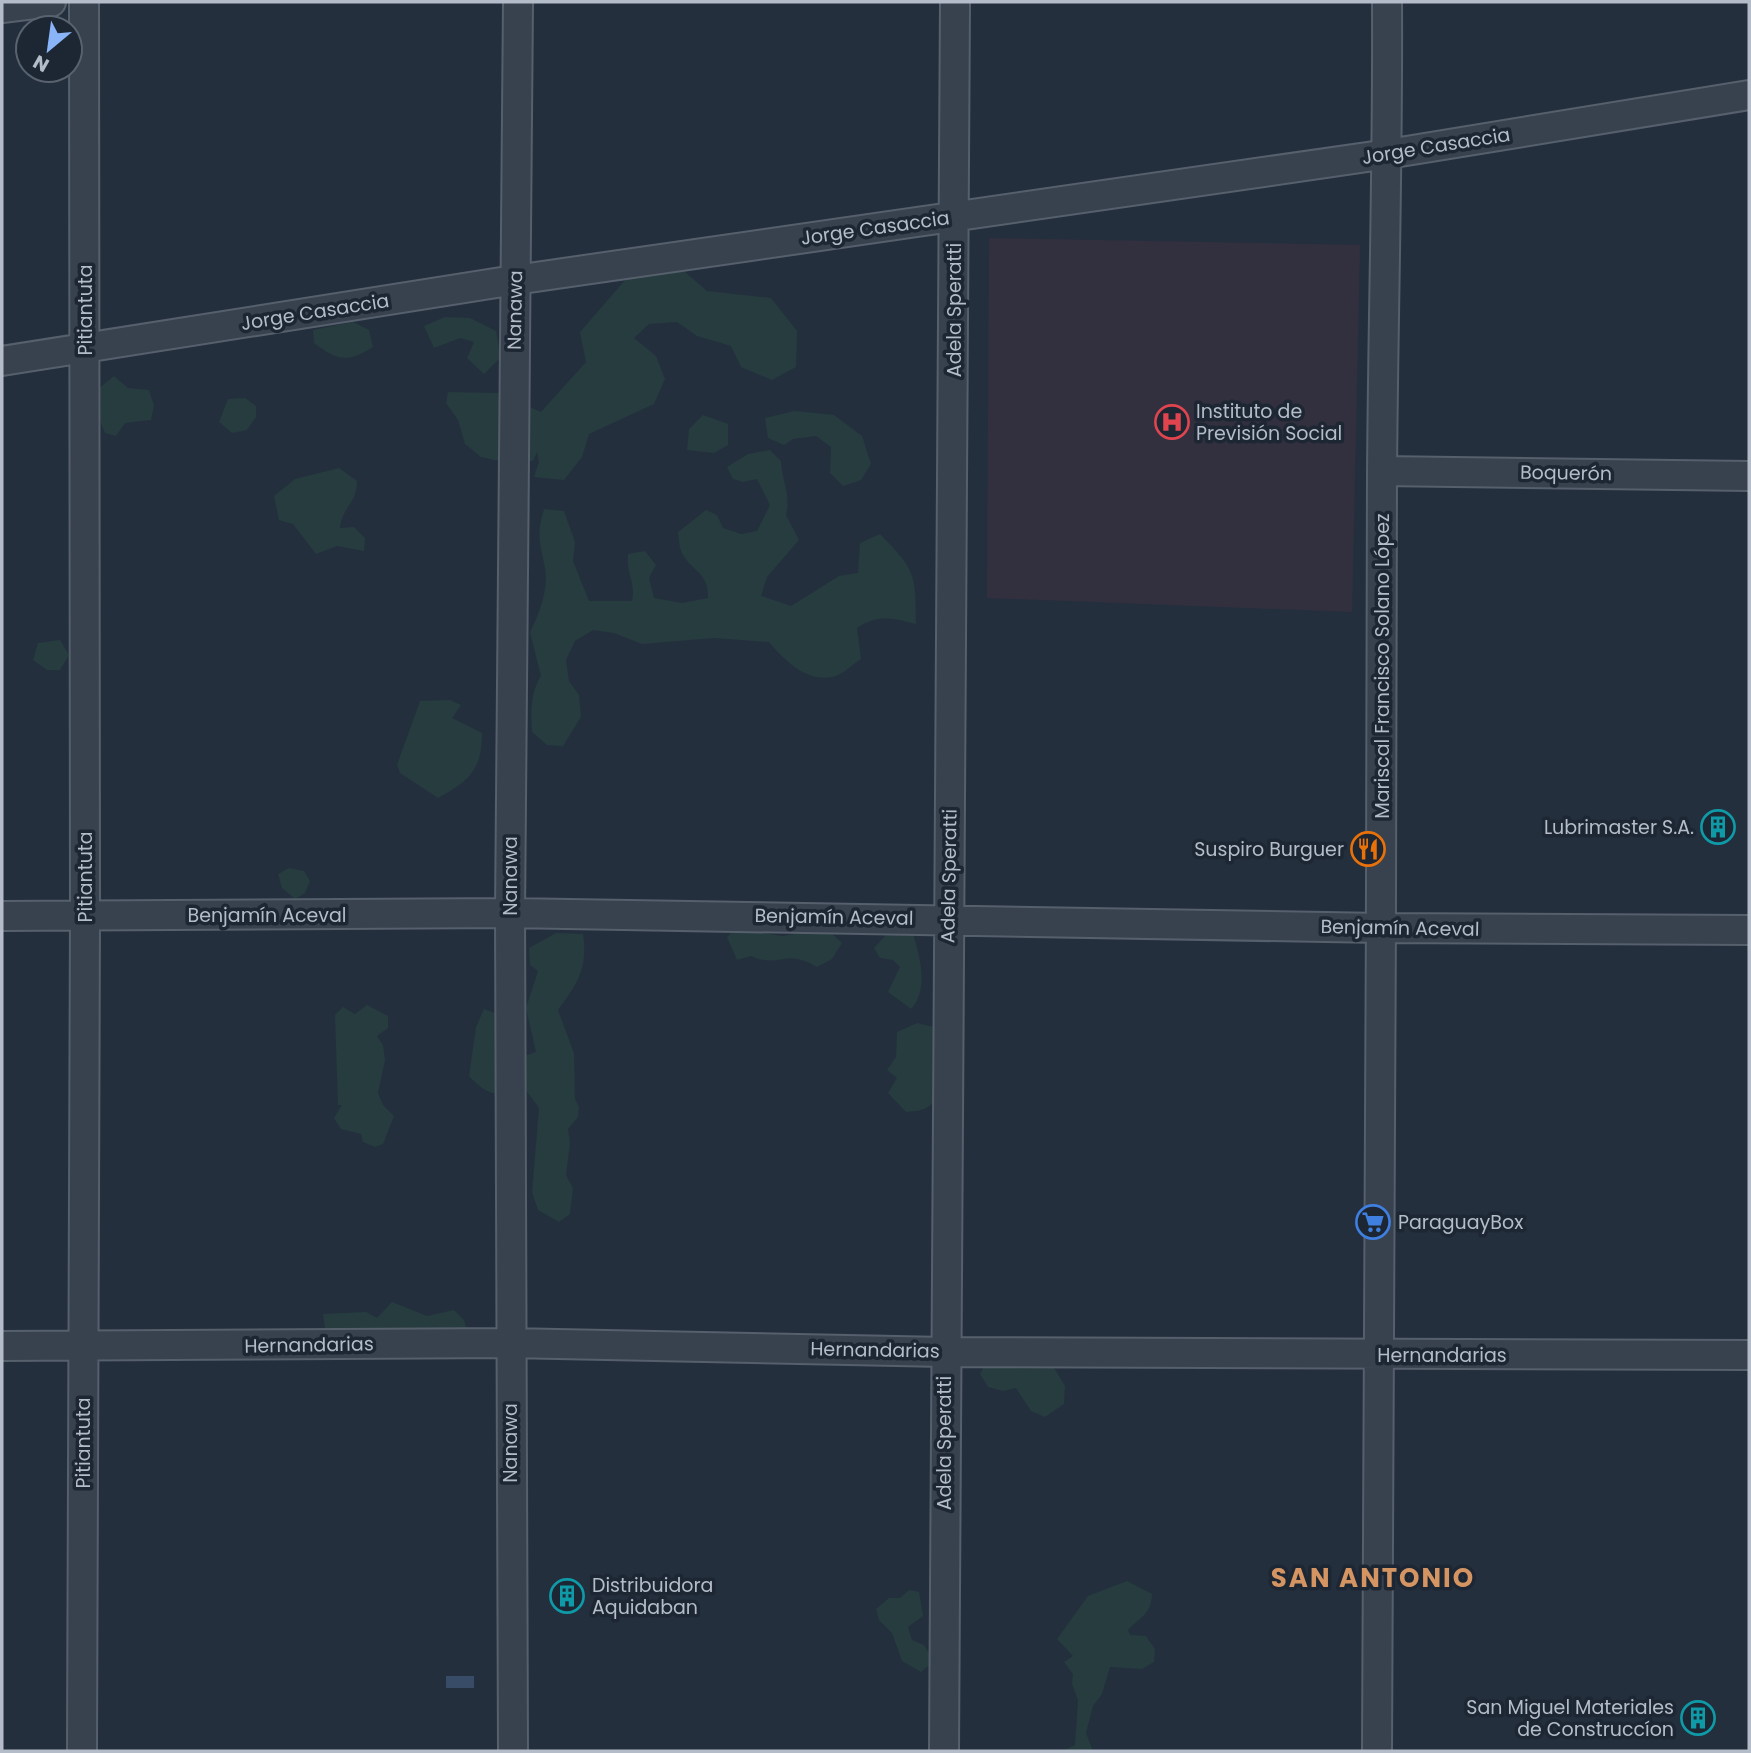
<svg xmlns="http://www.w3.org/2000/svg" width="1751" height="1753" font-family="Poppins,sans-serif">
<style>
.medical{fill:#32303f}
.green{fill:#263c3f}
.water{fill:#394c67}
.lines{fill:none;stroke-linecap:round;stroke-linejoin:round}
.minor-casing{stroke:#565f6c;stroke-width:32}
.minor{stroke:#38414e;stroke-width:28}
.labels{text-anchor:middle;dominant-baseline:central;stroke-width:7;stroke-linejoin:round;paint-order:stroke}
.street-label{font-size:19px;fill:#b4bcc9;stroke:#1d2633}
.poi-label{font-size:19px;fill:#b4bcc9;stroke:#1d2633;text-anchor:start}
.district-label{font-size:26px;font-weight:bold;letter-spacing:2px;fill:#d59563;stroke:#1d2633}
</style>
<rect width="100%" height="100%" fill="#242f3e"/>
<path class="medical" d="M 989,238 L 1360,245 L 1352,612 L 987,598 Z"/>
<path class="green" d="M 643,270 L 685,272 L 707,291 L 771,298 L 797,331 L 796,367 L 772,380 L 741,367 L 731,346 L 697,336 L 677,322 L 649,324 L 634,338 L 656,356 L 665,379 L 654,404 L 589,434 L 582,457 L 564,480 L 534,477 L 539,462 L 537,452 L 533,461 L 504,462 L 481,457 L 465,444 L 458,420 L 446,403 L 448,392 L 498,393 L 541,412 L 586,362 L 580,332 L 626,279 Z
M 445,317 L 470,318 L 496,331 L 501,357 L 484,374 L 467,358 L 474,342 L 460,338 L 434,348 L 424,326 Z
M 353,322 L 369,330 L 373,347 C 347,363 338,361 314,343 L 313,330 Z
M 114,376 L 128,388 L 149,390 L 154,406 L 151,420 L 125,423 L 116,436 L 105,433 L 97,414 L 97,390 Z
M 245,398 L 256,406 L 256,417 L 247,430 L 232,433 L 219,422 L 228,399 Z
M 794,411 L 834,415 L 862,436 L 871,464 L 861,480 L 843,486 L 830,473 L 831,447 L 816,436 L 793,439 L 784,445 L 768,438 L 765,418 Z
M 703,415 L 728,424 L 728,445 L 714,453 L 687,450 L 689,429 Z
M 770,450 L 781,461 C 782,481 791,495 786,515 L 799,540 L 767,577 L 761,596 L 791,606 L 839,576 L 858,573 L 860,543 L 880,534 C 915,570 916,573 916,624 C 894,618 877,614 857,628 L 861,659 C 853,664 842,675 833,677 C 806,682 785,661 769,642 L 714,638 L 642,644 L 614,633 L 593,630 L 575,641 L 566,660 L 569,681 L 579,695 L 581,717 L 563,746 L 547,745 L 532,732 C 531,712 530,693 541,676 L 530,632 C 539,615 549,588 545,568 C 540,542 536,536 544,509 L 564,511 L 575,542 L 573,561 L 589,601 L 632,601 C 636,582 626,575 628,554 L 645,551 L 656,565 L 649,578 L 654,598 L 682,603 L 708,598 C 709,573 693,572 683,555 C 679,549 679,538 678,532 L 706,510 L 717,515 L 723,528 L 741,534 L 757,531 L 770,505 L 757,479 L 743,482 L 733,479 L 727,467 L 748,454 Z
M 339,468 L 357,481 C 357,504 342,507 340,528 L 354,527 L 365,538 L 364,551 L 337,546 L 316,554 L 293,524 L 279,520 L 274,496 L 295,479 Z
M 60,640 L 69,655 L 60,670 L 47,670 L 33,660 L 38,643 Z
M 450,700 L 461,705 L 452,718 L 482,733 C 482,770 469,781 438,798 L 400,773 L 397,765 L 420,701 Z
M 289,868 L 304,871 L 310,881 L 305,893 L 295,899 L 282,888 L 278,874 Z
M 736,928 L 782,936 L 827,929 L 842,943 L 832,959 L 817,967 C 785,948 779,969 751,956 L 737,960 L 727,937 Z
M 912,930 C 919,954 930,988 911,1009 L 888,992 L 900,967 L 893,960 L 880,958 L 874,948 L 887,934 Z
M 556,933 L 583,934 C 588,968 578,983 558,1010 L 574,1053 L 575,1099 L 579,1107 L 578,1117 L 568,1129 L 570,1143 L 566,1175 L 573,1188 L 570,1214 L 559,1222 L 538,1210 L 532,1192 L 539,1108 L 525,1089 C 500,1099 486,1095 469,1076 L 476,1027 L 484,1009 L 506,1017 L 516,1059 L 536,1052 L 526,1008 L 538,971 L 530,965 L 529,948 Z
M 367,1005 L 388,1016 L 388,1028 L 377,1036 L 383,1045 L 385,1060 L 378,1093 L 383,1105 L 394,1116 L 383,1144 L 375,1147 L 363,1142 L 361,1134 L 341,1129 L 334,1118 L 342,1105 L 338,1105 L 335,1015 L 343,1007 L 355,1014 Z
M 917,1023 L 934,1027 C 939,1049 951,1092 928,1107 C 923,1111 913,1111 906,1112 L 888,1093 L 897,1078 L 887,1070 L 896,1057 L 897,1032 Z
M 392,1302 L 427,1316 L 454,1310 L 464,1320 L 467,1331 L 401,1337 L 384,1328 C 368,1339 343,1334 325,1328 L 323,1314 L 366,1312 L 377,1318 Z
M 985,1364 L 1053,1366 L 1065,1386 L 1064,1404 L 1045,1417 L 1031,1411 L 1016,1388 L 1003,1391 L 988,1387 L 980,1374 Z
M 1127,1581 L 1152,1594 C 1151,1615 1141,1616 1128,1630 L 1130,1635 L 1146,1636 L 1155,1649 L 1154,1662 L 1142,1669 L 1110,1667 L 1102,1694 L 1093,1706 L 1086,1733 L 1093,1751 L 1062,1751 L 1075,1745 L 1078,1700 L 1072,1684 L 1073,1674 L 1064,1662 L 1073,1656 L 1057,1639 L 1088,1596 Z
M 909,1590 L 919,1592 L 923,1616 L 908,1627 L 912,1640 L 924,1645 L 934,1661 L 921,1672 L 902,1661 L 892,1633 L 879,1620 L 876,1609 L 889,1598 L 900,1598 Z"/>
<path class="water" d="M 446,1676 L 474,1676 L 474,1688 L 446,1688 Z"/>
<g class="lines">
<g class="minor-casing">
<path id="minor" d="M 2,8 L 51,2
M 2,361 L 515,280 L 1388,154 L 1749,95
M 1382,471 L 1749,476
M 2,916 L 510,913 L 1381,928 L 1749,930
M 2,1346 L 509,1343 L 945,1352 L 1749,1355
M 82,1751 L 85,916 L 84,2
M 513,1751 L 510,913 L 518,2
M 944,1751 L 955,2
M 1377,1751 C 1382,1326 1380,901 1382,476 C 1383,318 1388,160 1387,2"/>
</g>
<use href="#minor" class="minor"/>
</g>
<defs>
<g id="hospital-ring" transform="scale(1.75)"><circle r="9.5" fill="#1d2633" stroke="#e0444e" stroke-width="1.5"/><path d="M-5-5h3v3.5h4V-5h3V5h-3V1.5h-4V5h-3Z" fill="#e0444e"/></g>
<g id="building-ring" transform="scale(1.75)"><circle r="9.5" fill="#1d2633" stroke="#0f9aa8" stroke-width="1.5"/><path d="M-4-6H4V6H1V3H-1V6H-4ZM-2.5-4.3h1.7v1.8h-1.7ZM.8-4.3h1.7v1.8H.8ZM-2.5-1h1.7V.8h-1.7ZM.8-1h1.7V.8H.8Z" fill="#0f9aa8"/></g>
<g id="restaurant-ring" transform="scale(1.75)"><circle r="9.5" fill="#1d2633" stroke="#e8710a" stroke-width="1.5"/><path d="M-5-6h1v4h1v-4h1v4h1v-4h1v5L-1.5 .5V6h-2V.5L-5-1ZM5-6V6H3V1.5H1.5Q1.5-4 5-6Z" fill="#e8710a"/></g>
<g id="supermarket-ring" transform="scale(1.75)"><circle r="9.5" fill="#1d2633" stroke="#3f7fe0" stroke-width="1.5"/><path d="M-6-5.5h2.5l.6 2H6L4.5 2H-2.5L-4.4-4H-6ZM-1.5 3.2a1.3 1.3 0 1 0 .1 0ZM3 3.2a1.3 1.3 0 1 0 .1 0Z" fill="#3f7fe0"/></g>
</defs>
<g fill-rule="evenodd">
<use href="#hospital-ring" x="1172" y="422"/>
<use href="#building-ring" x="1718" y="827"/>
<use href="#restaurant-ring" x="1368" y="849"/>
<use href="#supermarket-ring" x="1373" y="1222"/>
<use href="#building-ring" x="567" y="1596"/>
<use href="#building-ring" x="1698" y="1718"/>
</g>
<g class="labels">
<g class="street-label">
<text transform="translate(1436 146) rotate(-9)">Jorge Casaccia</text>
<text transform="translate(875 228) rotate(-8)">Jorge Casaccia</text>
<text transform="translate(85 310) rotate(-90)">Pitiantuta</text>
<text transform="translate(515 310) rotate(-89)">Nanawa</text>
<text transform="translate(954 310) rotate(-90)">Adela Speratti</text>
<text transform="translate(315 312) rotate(-9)">Jorge Casaccia</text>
<text transform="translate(1566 473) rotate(1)">Boquerón</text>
<text transform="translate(1382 666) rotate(-90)">Mariscal Francisco Solano López</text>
<text transform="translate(510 876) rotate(-90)">Nanawa</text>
<text transform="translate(949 876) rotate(-89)">Adela Speratti</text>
<text transform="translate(85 877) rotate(-90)">Pitiantuta</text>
<text x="267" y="915">Benjamín Aceval</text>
<text transform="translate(834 917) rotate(1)">Benjamín Aceval</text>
<text transform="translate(1400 928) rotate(1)">Benjamín Aceval</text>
<text transform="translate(309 1345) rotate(-1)">Hernandarias</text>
<text transform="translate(875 1350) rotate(1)">Hernandarias</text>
<text x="1442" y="1355">Hernandarias</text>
<text transform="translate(83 1443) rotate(-90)">Pitiantuta</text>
<text transform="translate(510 1443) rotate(-90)">Nanawa</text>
<text transform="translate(944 1443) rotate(-90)">Adela Speratti</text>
</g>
<g class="poi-label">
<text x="1196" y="411">Instituto de<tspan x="1196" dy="22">Previsión Social</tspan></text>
<text x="1694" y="827" text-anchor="end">Lubrimaster S.A.</text>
<text x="1344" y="849" text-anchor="end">Suspiro Burguer</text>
<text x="1398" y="1222">ParaguayBox</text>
<text x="592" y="1585">Distribuidora<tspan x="592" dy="22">Aquidaban</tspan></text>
<text x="1674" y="1707" text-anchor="end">San Miguel Materiales<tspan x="1674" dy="22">de Construccíon</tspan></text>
</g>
<g class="district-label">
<text x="1373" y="1578">SAN ANTONIO</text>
</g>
</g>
<rect width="1751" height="1753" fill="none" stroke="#b4bcc9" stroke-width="7"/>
<g transform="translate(49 49) rotate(209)"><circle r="33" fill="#1d2633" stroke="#59626f" stroke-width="2"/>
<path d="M0-5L12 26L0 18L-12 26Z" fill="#8ab4f8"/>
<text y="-10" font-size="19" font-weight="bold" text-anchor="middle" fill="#b4bcc9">N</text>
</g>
</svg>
